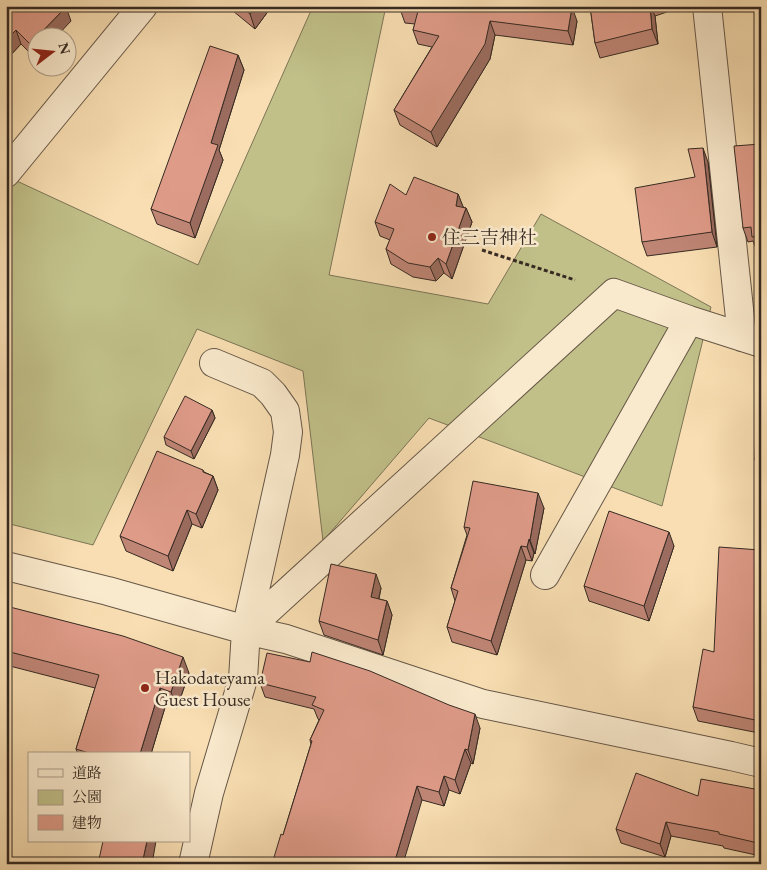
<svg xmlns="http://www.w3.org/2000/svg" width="767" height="870" font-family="'EB Garamond','Noto Serif JP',serif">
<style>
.green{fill:#c1c089;stroke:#7c7556}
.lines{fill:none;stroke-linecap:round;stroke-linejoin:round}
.minor-casing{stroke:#665747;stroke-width:30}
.path{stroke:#362a23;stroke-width:3;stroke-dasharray:4 2.5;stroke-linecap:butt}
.minor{stroke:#faeacd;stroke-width:28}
.wall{fill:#bf8575;stroke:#362a23}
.shaded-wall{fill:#9b6c5f;stroke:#362a23}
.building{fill:#de9b88;stroke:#362a23}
.poi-dot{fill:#8f2418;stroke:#faeacd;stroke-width:2}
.labels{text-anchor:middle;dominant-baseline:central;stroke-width:5;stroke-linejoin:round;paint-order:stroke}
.poi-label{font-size:19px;fill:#362a23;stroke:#faeacd;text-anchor:start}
</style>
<rect width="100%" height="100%" fill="#f8deb2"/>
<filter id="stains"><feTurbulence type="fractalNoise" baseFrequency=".004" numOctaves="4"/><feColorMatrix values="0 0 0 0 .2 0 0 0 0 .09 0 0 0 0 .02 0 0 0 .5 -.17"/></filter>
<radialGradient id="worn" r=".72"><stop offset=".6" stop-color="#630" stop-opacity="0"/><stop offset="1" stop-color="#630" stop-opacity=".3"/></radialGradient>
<path class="green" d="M 313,6 L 386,6 L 329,275 L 488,304 L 541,214 L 711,307 L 662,506 L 429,418 L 323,541 L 303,371 L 197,329 L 93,545 L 6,523 L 6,176 L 198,265 Z"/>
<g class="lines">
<g class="minor-casing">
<path id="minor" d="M 707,6 L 742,337
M 6,173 L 143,6
M 6,566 L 108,591 L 246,630 L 286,639 L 483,704 L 731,756 L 761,763
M 545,575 L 689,320
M 246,630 L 614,293 L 689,320 L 761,343
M 193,864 L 209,793 L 243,679 L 246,630 L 285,455 L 288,432 L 285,411 L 273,394 L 262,383 L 214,363"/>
</g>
<path class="path" d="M 482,250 L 575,280"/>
<use href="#minor" class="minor"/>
</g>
<path class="wall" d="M 6,6 L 71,21 L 38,38 L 38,56 L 35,58 L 21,44 L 6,60 Z
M 231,6 L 272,6 L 255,29 L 233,11 Z
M 590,6 L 666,6 L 667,12 L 655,16 L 658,44 L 600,58 L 595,43 Z
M 400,9 L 577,21 L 573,45 L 495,35 L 490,59 L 437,147 L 400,125 L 394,110 L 432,47 L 418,44 L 413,30 L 415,24 L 405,23 Z
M 238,55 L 244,70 L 219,150 L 223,160 L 195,238 L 157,224 L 151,209 Z
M 761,144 L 761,251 L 757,251 L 753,241 L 748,242 L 743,228 Z
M 708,162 L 717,247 L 647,256 L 642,242 L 695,177 Z
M 458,194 L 463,207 L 466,208 L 472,222 L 452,279 L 444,273 L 436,281 L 413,277 L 391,264 L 386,249 L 390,240 L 380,236 L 375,222 L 406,195 Z
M 212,410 L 215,418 L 194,459 L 166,445 L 164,437 Z
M 761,425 L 761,474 L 755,460 Z
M 203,470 L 204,472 L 213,476 L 218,490 L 202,528 L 192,524 L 173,571 L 126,551 L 120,536 Z
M 544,508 L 535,554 L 534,553 L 532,561 L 526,560 L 497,655 L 452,642 L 447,627 L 455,601 L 451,588 L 467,535 L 464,527 Z
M 674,546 L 649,621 L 589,601 L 584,586 Z
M 761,547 L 761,738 L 759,733 L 698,721 L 693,707 L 714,652 L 760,550 Z
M 381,588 L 379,599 L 387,601 L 392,615 L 383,655 L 324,635 L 319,621 Z
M 6,606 L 189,673 L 177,708 L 166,704 L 151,754 L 78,754 L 76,749 L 95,688 L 6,665 Z
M 260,683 L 480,728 L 473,764 L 471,763 L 460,794 L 449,790 L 444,806 L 422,800 L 283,835 L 311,744 L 310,740 L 319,720 L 318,719 L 314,709 L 265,697 Z
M 760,790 L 761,793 L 761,864 L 756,855 L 724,848 L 723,846 L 671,836 L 665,857 L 621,843 L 616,829 L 698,796 Z"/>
<path class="shaded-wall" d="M 256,6 L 272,6 L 255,29 L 250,14 Z
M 650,6 L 651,6 L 655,16 L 658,44 L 652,29 Z
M 66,7 L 71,21 L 55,38 L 38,38 L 38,56 L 35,58 L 30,44 Z
M 572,7 L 577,21 L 573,45 L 568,31 Z
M 490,21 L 495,35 L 490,59 L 437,147 L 431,132 Z
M 16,30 L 21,44 L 6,60 L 6,40 Z
M 238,55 L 244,70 L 219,150 L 223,160 L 195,238 L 190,223 L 211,143 Z
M 703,148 L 708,162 L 717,247 L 712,232 Z
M 458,194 L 464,209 L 456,206 Z
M 466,208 L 472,222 L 452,279 L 446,264 Z
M 438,258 L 444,273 L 436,281 L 430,267 Z
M 212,410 L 215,418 L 194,459 L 191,451 Z
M 213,476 L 218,490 L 202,528 L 196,514 Z
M 538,493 L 544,508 L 535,554 L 530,540 Z
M 187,510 L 192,524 L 173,571 L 168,556 Z
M 669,532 L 674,546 L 649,621 L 644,606 Z
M 529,539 L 534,553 L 532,561 L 527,547 Z
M 521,546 L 526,560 L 497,655 L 491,641 Z
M 376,574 L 381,588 L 376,611 L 371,597 Z
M 387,601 L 392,615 L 383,655 L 378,640 Z
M 183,657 L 189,673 L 177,708 L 171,692 Z
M 160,688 L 166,704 L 151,754 L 140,754 Z
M 475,714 L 480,728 L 473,764 L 468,750 Z
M 465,749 L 471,763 L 460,794 L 455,780 Z
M 444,776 L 449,790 L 444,806 L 439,792 Z
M 417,786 L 422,800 L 403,864 L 394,864 Z
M 666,822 L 671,836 L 665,857 L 660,844 Z
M 147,841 L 156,841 L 152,864 L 142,864 Z"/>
<path class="building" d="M 6,6 L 66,6 L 66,7 L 30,44 L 16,30 L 6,40 Z
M 240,6 L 256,6 L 250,14 Z
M 400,6 L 570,6 L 572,7 L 568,31 L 490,21 L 485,44 L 431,132 L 394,110 L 439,36 L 413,30 L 418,11 L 400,9 Z
M 590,6 L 650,6 L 652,29 L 595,43 Z
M 210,46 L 238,55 L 211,143 L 218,145 L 190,223 L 151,209 Z
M 761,144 L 761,236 L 752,237 L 751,227 L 743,228 L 734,146 Z
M 703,148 L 712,232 L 642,242 L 635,188 L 695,177 L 688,149 Z
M 414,177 L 458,194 L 456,206 L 466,208 L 446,264 L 438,258 L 430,267 L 408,263 L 386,249 L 394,229 L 375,222 L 390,184 L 406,195 Z
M 185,396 L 212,410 L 191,451 L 164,437 Z
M 756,425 L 761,425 L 761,460 L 755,460 Z
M 157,451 L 203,470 L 203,472 L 213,476 L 196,514 L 187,510 L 168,556 L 120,536 Z
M 473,481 L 538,493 L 530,540 L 529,539 L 527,547 L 521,546 L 491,641 L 447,627 L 458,591 L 451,588 L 470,528 L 464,527 Z
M 609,511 L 669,532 L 644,606 L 584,586 Z
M 719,547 L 760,550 L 761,547 L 761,732 L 758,731 L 760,721 L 693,707 L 703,649 L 714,652 Z
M 331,564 L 376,574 L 371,597 L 387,601 L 378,640 L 319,621 Z
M 6,606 L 123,636 L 183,657 L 171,692 L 160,688 L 140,754 L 92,754 L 76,749 L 99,675 L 6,651 Z
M 312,652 L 370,671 L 449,705 L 475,714 L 468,750 L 465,749 L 455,780 L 444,776 L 439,792 L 417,786 L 394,864 L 272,864 L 281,834 L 283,835 L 312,741 L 310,740 L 324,710 L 312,705 L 316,697 L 260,683 L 267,653 L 310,662 Z
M 636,773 L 698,796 L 701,779 L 760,790 L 759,794 L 761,794 L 761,864 L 754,864 L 758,843 L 719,834 L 719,832 L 666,822 L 660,844 L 616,829 Z
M 103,841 L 147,841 L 142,864 L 98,864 Z"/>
<g class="poi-dot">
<circle cx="432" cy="237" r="5"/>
<circle cx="145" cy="688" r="5"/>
</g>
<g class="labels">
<g class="poi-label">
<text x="442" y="237">住三吉神社</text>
<text x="155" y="677">Hakodateyama<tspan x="155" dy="22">Guest House</tspan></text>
</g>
</g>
<rect width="767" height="870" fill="none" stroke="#f8deb2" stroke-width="25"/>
<rect x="8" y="8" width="752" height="855" fill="none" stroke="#362a23" stroke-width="2.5"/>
<rect x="12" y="12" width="742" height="845" fill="none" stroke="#362a23"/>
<rect x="28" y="752" width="162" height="90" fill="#faeacd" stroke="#ac9d89"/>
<rect x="38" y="769" width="25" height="8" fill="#faeacd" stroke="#ac9d89"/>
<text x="72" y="778" font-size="15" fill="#362a23">道路</text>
<rect x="38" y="790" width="25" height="15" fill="#c1c089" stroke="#ac9d89"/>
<text x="72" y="802" font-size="15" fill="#362a23">公園</text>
<rect x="38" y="815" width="25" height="15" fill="#de9b88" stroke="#ac9d89"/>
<text x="72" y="828" font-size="15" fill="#362a23">建物</text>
<g transform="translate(52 52) rotate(74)"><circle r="24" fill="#faeacd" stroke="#ac9d89"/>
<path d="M0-4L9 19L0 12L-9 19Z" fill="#8f2418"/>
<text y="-8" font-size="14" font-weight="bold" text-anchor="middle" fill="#362a23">N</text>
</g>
<rect width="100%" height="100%" filter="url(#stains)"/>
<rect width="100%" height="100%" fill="url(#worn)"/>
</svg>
